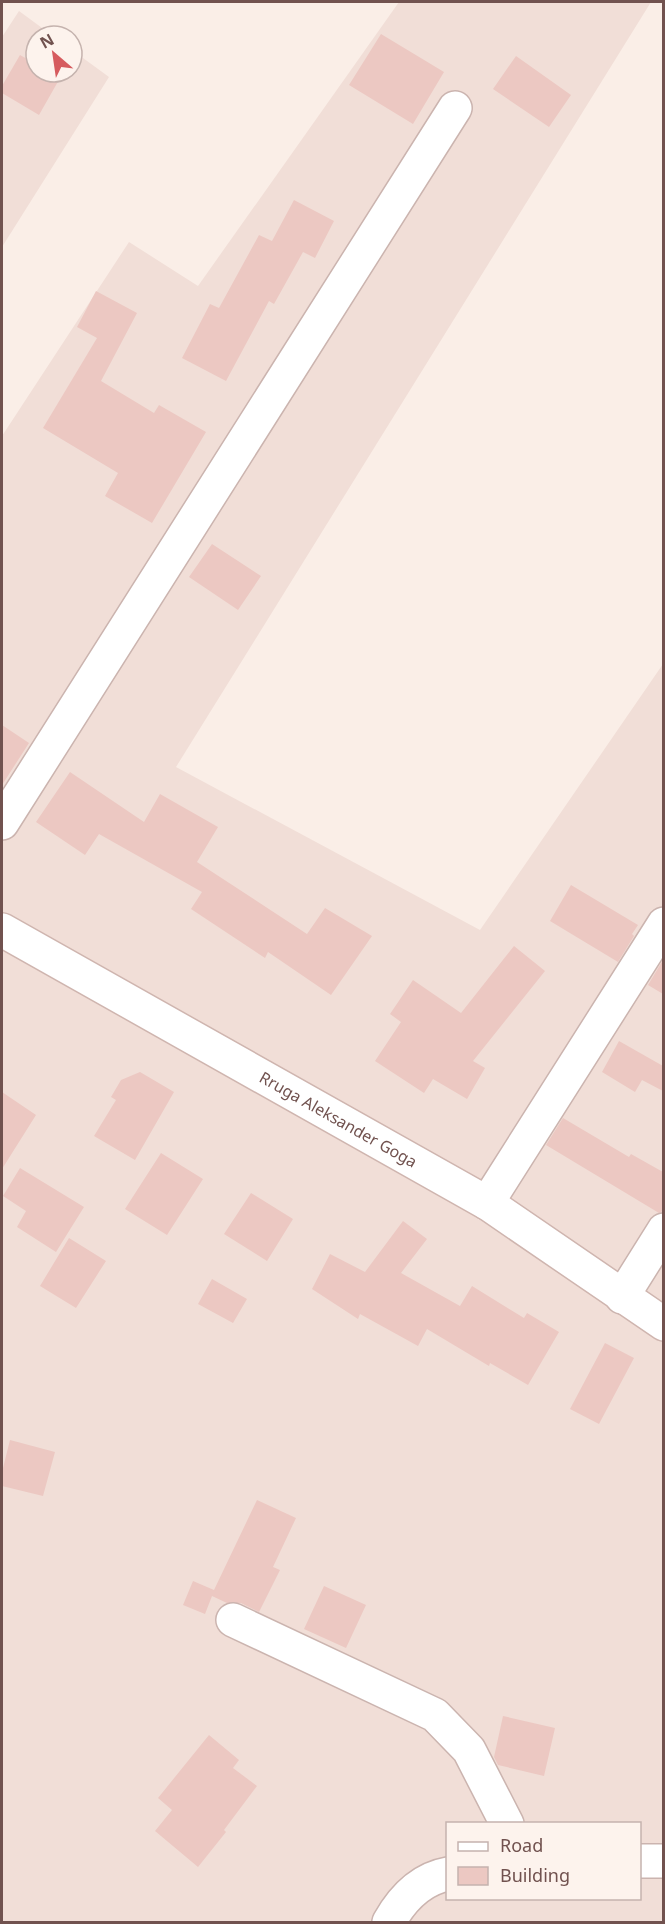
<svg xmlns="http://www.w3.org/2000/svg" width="665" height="1924" font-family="'Noto Sans',sans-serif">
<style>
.residential{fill:#f1ded7;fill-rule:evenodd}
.building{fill:#ecc8c2}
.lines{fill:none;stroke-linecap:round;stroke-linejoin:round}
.street-casing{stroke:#cbb4af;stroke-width:36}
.secondary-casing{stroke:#cfb5af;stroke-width:36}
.street{stroke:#fff;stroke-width:33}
.secondary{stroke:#fff;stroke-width:33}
.labels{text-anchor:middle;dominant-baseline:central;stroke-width:4.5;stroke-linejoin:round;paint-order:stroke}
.street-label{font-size:16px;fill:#71524f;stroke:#fdf3ed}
</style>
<rect width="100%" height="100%" fill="#faeee7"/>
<path class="residential" d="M 399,2 L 651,2 L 176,767 L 480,930 L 663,664 L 663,1922 L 2,1922 L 2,436 L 129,242 L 198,286 ZM 448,1824 L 640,1824 L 640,1898 L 448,1898 Z
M 19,11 L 53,36 L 36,36 L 36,72 L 72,72 L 72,50 L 109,77 L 2,247 L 2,37 Z"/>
<path class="building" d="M 381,34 L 444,72 L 413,124 L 349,85 Z
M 20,55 L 36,64 L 36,72 L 50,72 L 60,78 L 39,115 L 2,93 L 2,86 Z
M 516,56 L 571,95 L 549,127 L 493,89 Z
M 294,200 L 334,221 L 315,258 L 303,252 L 274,304 L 269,301 L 226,381 L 182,358 L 210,304 L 219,308 L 259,235 L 272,241 Z
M 96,291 L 137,313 L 101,381 L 154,413 L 159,405 L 206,432 L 152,523 L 105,496 L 118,473 L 43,428 L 97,338 L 77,327 Z
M 212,544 L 261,576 L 238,610 L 189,577 Z
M 2,725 L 29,743 L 2,785 Z
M 70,772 L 144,822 L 160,794 L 218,827 L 197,862 L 307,934 L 325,908 L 372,936 L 331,995 L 268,952 L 265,958 L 191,909 L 202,892 L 99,834 L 85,855 L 36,822 Z
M 571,885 L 638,925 L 632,934 L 634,936 L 618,962 L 550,921 Z
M 514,946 L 545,971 L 473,1061 L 485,1068 L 467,1099 L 433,1079 L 424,1093 L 375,1061 L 401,1022 L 390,1014 L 413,980 L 461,1013 Z
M 663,960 L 663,994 L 648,985 Z
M 619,1041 L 663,1066 L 663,1091 L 642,1080 L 635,1092 L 602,1072 Z
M 140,1072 L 174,1092 L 135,1160 L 94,1136 L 116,1100 L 111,1097 L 121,1080 Z
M 2,1092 L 36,1115 L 2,1169 Z
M 563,1118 L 629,1157 L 631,1154 L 663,1172 L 663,1211 L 659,1213 L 546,1145 Z
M 161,1153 L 203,1179 L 167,1235 L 125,1209 Z
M 20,1168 L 84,1207 L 56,1252 L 17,1227 L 26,1211 L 3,1196 Z
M 251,1193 L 293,1219 L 267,1261 L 224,1234 Z
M 403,1221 L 427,1239 L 401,1273 L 460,1306 L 472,1286 L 524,1318 L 527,1313 L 559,1332 L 528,1385 L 490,1363 L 489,1366 L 427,1329 L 418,1346 L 360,1314 L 358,1319 L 312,1289 L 330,1254 L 365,1272 Z
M 69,1238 L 106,1261 L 76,1308 L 40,1286 Z
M 212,1279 L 247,1299 L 233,1323 L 198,1304 Z
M 605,1343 L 634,1358 L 599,1424 L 570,1409 Z
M 10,1440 L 55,1452 L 43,1496 L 2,1486 L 2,1472 Z
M 257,1500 L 296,1518 L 273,1567 L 280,1570 L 259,1612 L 241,1603 L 227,1603 L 212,1596 L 205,1614 L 183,1605 L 193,1581 L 214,1590 Z
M 324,1586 L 366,1605 L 346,1648 L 304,1629 Z
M 503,1716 L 555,1728 L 544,1776 L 498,1765 L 494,1757 Z
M 209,1735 L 239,1760 L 233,1768 L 257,1786 L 224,1830 L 226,1832 L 198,1867 L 155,1831 L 172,1810 L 158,1798 Z"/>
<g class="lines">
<g class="street-casing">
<path id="street" d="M 2,823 L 455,108
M 487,1203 L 664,924
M 622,1297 L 664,1230
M 233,1620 L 435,1715 L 469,1750 L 507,1824
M 640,1861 L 664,1861
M 389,1922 C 402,1899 420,1879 448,1874"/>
</g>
<g class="secondary-casing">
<g id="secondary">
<path id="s1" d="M 2,930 L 487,1203 L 664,1324"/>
</g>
</g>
<use href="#street" class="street"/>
<use href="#secondary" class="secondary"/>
</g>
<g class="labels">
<g class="street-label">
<text stroke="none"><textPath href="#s1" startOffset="386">Rruga Aleksander Goga</textPath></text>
</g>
</g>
<rect width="665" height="1924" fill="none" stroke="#71524f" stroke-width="6"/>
<rect x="446" y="1822" width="195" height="78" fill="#fdf3ed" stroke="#c5b3ae" stroke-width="1.5"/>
<rect x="458" y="1842" width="30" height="9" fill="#ffffff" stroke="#c5b3ae" stroke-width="1.5"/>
<text x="500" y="1852" font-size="18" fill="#71524f">Road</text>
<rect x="458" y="1867" width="30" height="18" fill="#ecc8c2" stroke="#c5b3ae" stroke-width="1.5"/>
<text x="500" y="1882" font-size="18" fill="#71524f">Building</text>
<g transform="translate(54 54) rotate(331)"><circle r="28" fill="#fdf3ed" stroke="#c5b3ae" stroke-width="1.5"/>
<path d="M0-4.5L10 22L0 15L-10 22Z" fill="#d65b5e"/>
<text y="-9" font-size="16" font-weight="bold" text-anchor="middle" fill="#71524f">N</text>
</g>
</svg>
